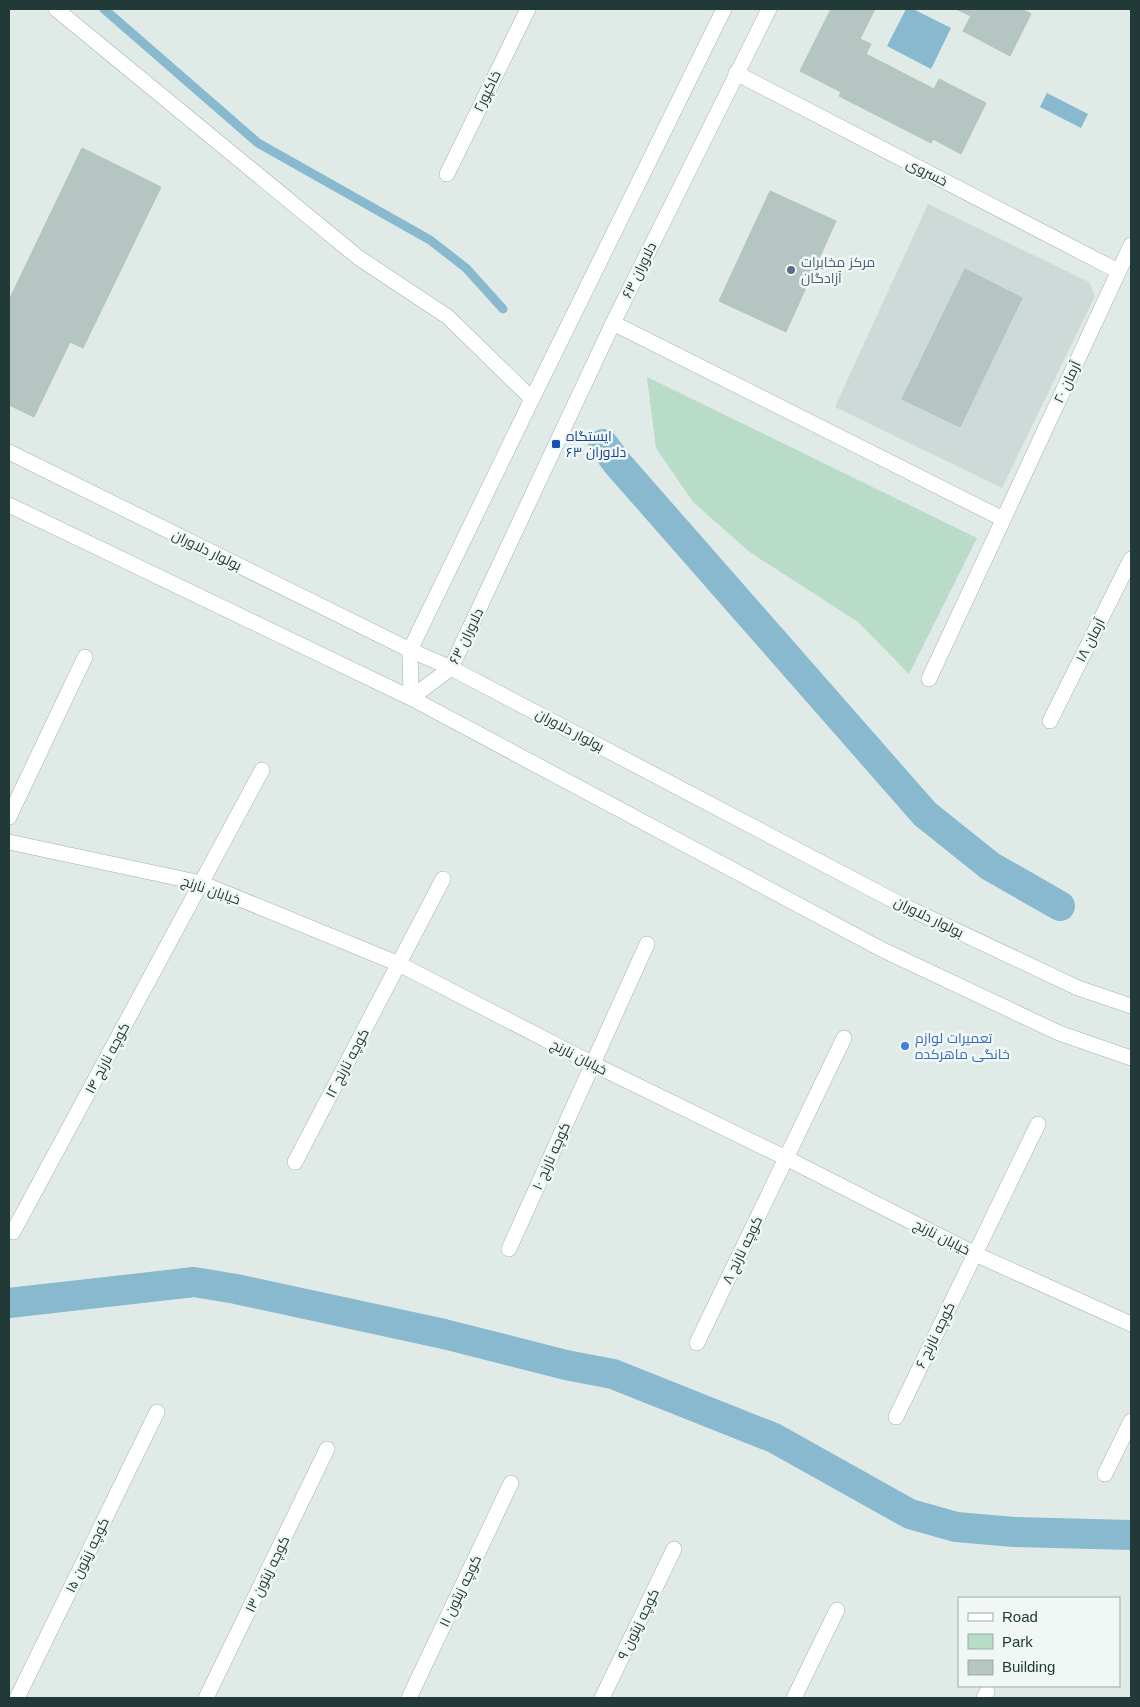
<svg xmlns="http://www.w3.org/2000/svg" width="1140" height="1707" font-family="Helvetica,Cairo,sans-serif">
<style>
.built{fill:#cedad7}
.green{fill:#b9dcc8}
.water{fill:#88b9cf}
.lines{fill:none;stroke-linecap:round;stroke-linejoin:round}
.stream{stroke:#88b9cf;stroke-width:9}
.canal{stroke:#88b9cf;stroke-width:30}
.building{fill:#b5c5c1;stroke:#b2c4bf}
.street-casing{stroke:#a3b2af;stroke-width:16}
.secondary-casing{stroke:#9fb6b1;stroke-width:16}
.street{stroke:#fff;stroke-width:15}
.secondary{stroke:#fff;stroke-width:15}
.service-dot{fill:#5c6f8a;stroke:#f0f7f5;stroke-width:2}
.transit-dot{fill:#1a4fb4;stroke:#f0f7f5;stroke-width:2}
.shop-dot{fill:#3f7fe0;stroke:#f0f7f5;stroke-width:2}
.labels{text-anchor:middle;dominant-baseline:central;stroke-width:5;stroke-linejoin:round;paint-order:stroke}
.street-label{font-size:14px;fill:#213a38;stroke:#f0f7f5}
.service-label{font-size:14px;fill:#4e5e75;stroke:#f0f7f5;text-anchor:start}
.transit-label{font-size:14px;fill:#164399;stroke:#f0f7f5;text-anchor:start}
.shop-label{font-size:14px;fill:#366cbe;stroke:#f0f7f5;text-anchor:start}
</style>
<rect width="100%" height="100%" fill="#e0ebe7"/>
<path class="built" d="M 928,204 L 1089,282 L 1095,296 L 1002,488 L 835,407 Z"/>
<path class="green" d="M 647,377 L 977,538 L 909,674 L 858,622 L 751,553 L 693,502 L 656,448 Z"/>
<path class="water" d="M 906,9 L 913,9 L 951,28 L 931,69 L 887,46 Z
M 1047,93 L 1088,114 L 1081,128 L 1040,107 Z"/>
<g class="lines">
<path class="stream" d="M 104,9 L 258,143 L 430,240 L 466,268 L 503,309"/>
<path class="canal" d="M 603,444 L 617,463 L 925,814 L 990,866 L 1060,906
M 9,1303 L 194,1282 L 236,1289 L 444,1334 L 566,1365 L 613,1374 L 774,1438 L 910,1514 L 956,1527 L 1014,1532 L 1131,1535"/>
</g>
<path class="building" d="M 831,9 L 875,9 L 860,39 L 871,44 L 866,54 L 934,89 L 939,79 L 986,103 L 961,154 L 933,139 L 931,143 L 839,96 L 841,92 L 800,71 Z
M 956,9 L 1022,9 L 1031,14 L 1010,56 L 963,31 L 971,16 Z
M 82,148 L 161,187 L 83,348 L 70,342 L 34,417 L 9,405 L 9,300 Z
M 770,191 L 836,221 L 786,332 L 719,301 Z
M 965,269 L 1022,298 L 960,427 L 902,399 Z"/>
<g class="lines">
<g class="street-casing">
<path id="street" d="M 56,9 L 359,258 L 448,317 L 532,399
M 736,73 L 1118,271
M 447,174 L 528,9
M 613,323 L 1003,519
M 929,679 L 1131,245
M 1050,721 L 1131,559
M 9,817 L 85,657
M 9,842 L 201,883 L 399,964 L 593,1064 L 786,1158 L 975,1254 L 1131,1324
M 295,1162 L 443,879
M 13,1232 L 262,770
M 509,1249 L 647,944
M 697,1343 L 844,1038
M 896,1417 L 1038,1124
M 1105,1474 L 1131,1421
M 17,1698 L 157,1412
M 206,1698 L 327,1449
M 409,1698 L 511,1483
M 602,1698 L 674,1549
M 794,1698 L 837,1610
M 984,1698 L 987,1692"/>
</g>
<g class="secondary-casing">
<path id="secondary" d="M 9,452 L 410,650 L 451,668 L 902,905 L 1078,988 L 1131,1006
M 9,505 L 411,698 L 881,949 L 1059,1033 L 1131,1058
M 411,698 L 451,668 L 613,323 L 769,9
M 411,698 L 410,650 L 532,399 L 724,9"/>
</g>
<use href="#street" class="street"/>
<use href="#secondary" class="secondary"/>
</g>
<circle class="service-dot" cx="791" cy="270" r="5"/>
<rect class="transit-dot" x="551" y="439" width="10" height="10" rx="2.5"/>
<circle class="shop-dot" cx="905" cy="1046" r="5"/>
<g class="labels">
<g class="street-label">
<text transform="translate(487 91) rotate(-64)">خاکپور۲</text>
<text transform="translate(927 172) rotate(27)">خسروی</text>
<text transform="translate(639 270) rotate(-64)">دلاوران ۶۳</text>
<text transform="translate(1067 382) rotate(-65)">آرمان ۲۰</text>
<text transform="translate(207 550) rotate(26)">بولوار دلاوران</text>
<text transform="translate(466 636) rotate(-64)">دلاوران ۶۳</text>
<text transform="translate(1090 640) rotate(-63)">آرمان ۱۸</text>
<text transform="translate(570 730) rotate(28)">بولوار دلاوران</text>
<text transform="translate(211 890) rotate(19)">خیابان نارنج</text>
<text transform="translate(929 917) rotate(26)">بولوار دلاوران</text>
<text transform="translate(579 1057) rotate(27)">خیابان نارنج</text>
<text transform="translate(107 1058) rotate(-62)">کوچه نارنج ۱۴</text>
<text transform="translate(347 1063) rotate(-62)">کوچه نارنج ۱۲</text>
<text transform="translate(551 1156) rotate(-66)">کوچه نارنج ۱۰</text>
<text transform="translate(942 1237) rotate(27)">خیابان نارنج</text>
<text transform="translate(742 1250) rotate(-64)">کوچه نارنج ۸</text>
<text transform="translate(935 1335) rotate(-64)">کوچه نارنج ۶</text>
<text transform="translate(87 1555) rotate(-64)">کوچه زیتون ۱۵</text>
<text transform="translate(267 1574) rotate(-64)">کوچه زیتون ۱۳</text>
<text transform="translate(460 1591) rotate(-64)">کوچه زیتون ۱۱</text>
<text transform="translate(638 1624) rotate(-64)">کوچه زیتون ۹</text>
</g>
<g class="service-label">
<text x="801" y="262">مرکز مخابرات<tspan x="801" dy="16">آزادگان</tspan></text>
</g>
<g class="transit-label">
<text x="566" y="436">ایستگاه<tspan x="566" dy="16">دلاوران ۶۳</tspan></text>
</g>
<g class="shop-label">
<text x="915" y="1038">تعمیرات لوازم<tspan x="915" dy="16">خانگی ماهرکده</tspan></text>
</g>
</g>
<rect width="1140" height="1707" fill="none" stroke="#213a38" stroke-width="20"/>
<rect x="958" y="1597" width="162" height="90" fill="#f0f7f5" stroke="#9daba9"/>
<rect x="968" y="1613" width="25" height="8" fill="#ffffff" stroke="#9daba9"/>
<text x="1002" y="1622" font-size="15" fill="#213a38">Road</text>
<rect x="968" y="1634" width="25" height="15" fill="#b9dcc8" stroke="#9daba9"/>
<text x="1002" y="1647" font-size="15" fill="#213a38">Park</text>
<rect x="968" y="1660" width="25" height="15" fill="#b5c5c1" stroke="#9daba9"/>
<text x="1002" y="1672" font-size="15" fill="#213a38">Building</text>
</svg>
